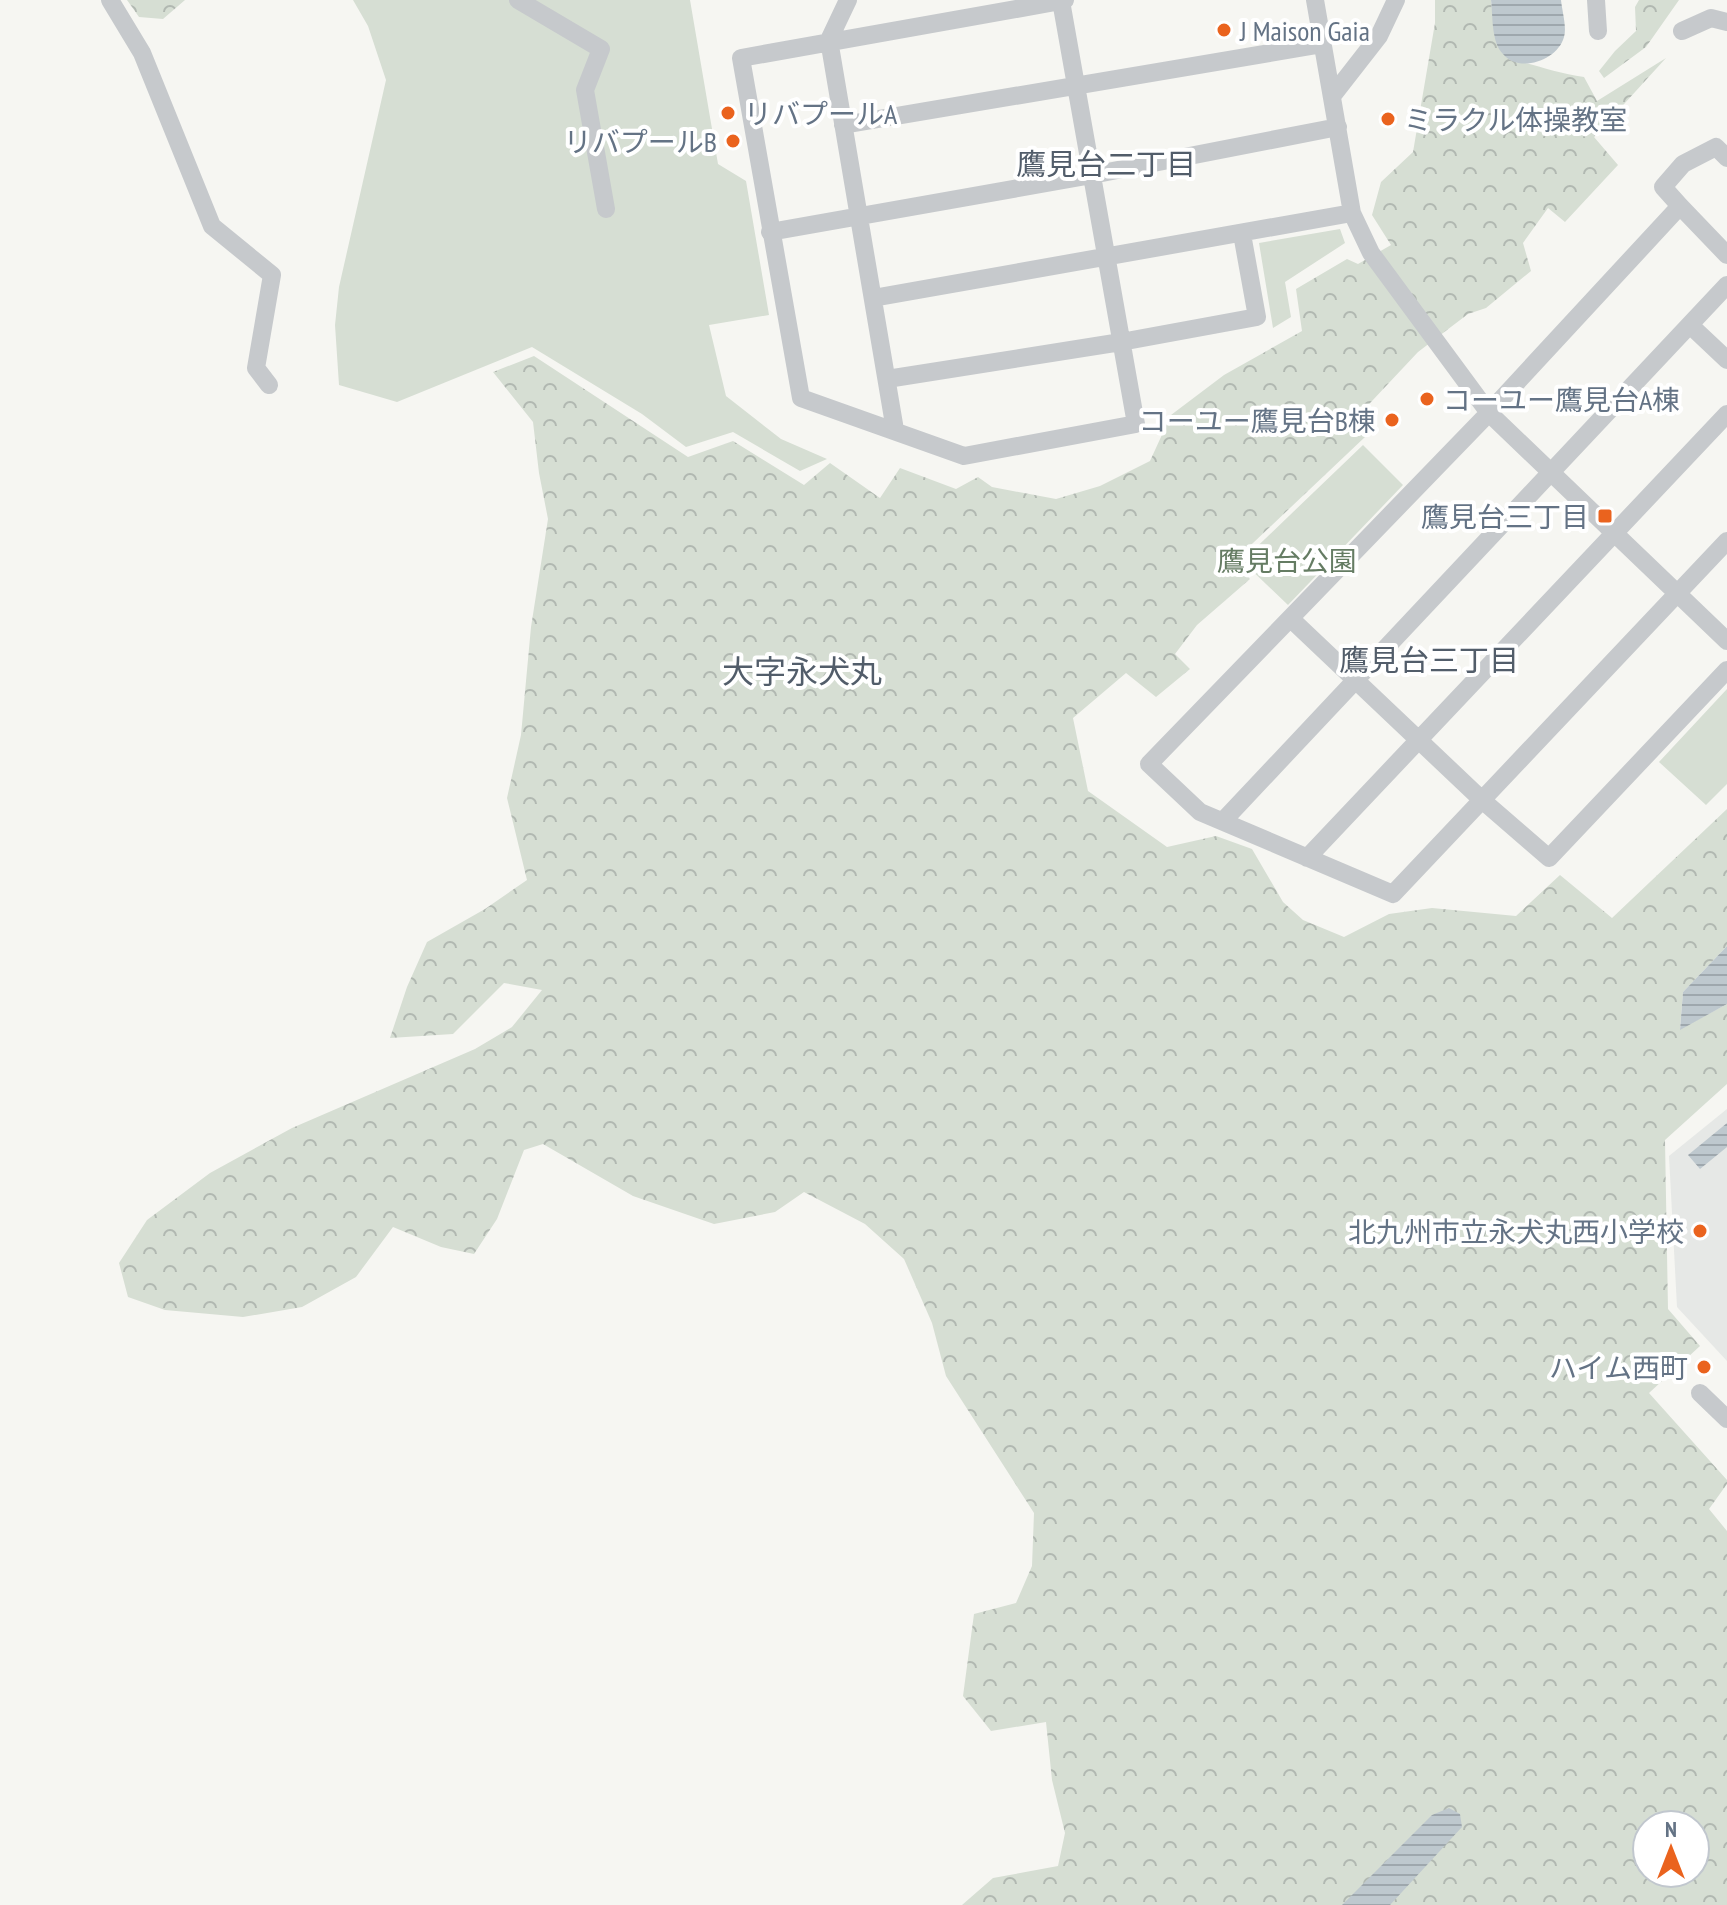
<svg xmlns="http://www.w3.org/2000/svg" width="1727" height="1905" font-family="'PT Sans Narrow','Noto Sans JP',sans-serif">
<style>
.built{fill:#e6e8e6}
.green{fill:#d6ded3}
.forest{fill:url(#forest-crowns);fill-rule:evenodd}
.water{fill:url(#water-rules)}
.lines{fill:none;stroke-linecap:round;stroke-linejoin:round}
.minor{stroke:#c6c9cc;stroke-width:18}
.poi-dot{fill:#ea631e;stroke:#fff;stroke-width:3}
.labels{text-anchor:middle;dominant-baseline:central;stroke-width:8;stroke-linejoin:round;paint-order:stroke}
.poi-label{font-size:28px;fill:#647385;stroke:#fff;text-anchor:end}
.park-label{font-size:28px;fill:#657c63;stroke:#fff}
.neighbourhood-label{font-size:30px;fill:#525d6a;stroke:#fff}
.quarter-label{font-size:32px;fill:#525d6a;stroke:#fff}
</style>
<defs>
<pattern id="forest-crowns" width="20" height="18" patternUnits="userSpaceOnUse" patternTransform="scale(2)"><rect width="20" height="18" fill="#d6ded3"/><path d="M2 6a3 3 0 1 1 6 0M12 15a3 3 0 1 1 6 0" fill="none" stroke="#b1b8b1"/></pattern>
<pattern id="water-rules" width="6" height="5" patternUnits="userSpaceOnUse" patternTransform="scale(2)"><rect width="6" height="5" fill="#bec8ce"/><path d="M0 2.5h6" fill="none" stroke="#9ea7ad"/></pattern>
</defs>
<rect width="100%" height="100%" fill="#f6f6f2"/>
<path class="built" d="M 1727,1109 L 1727,1361 L 1677,1307 L 1669,1156 Z"/>
<path class="green" d="M 353,0 L 690,0 L 718,164 L 746,181 L 769,315 L 709,325 L 726,396 L 781,439 L 827,459 L 800,471 L 733,432 L 686,447 L 642,414 L 532,347 L 397,402 L 339,385 L 335,325 L 339,287 L 386,80 L 368,26 Z
M 1340,229 L 1345,243 L 1285,282 L 1291,317 L 1273,328 L 1259,243 Z
M 1363,445 L 1403,485 L 1288,605 L 1242,561 Z
M 1727,689 L 1727,784 L 1706,805 L 1659,762 Z"/>
<path class="forest" d="M 127,0 L 185,0 L 163,19 L 139,17 Z
M 1435,0 L 1491,0 L 1495,38 L 1510,60 C 1535,64 1558,74 1584,77 L 1597,101 L 1666,58 L 1594,137 L 1618,165 L 1565,222 L 1548,208 L 1523,243 L 1531,271 L 1486,308 L 1468,314 L 1418,352 L 1356,418 L 1365,437 L 1234,561 L 1250,579 L 1197,625 L 1175,654 L 1190,669 L 1156,697 L 1126,673 L 1073,718 L 1088,791 L 1167,847 L 1216,836 L 1252,849 L 1283,902 L 1303,920 L 1344,937 L 1389,914 L 1432,908 L 1516,916 L 1560,875 L 1612,918 L 1727,809 L 1727,946 L 1683,992 L 1680,1029 L 1727,1004 L 1727,1084 L 1665,1140 L 1668,1309 L 1700,1346 L 1649,1393 L 1727,1480 L 1727,1484 L 1709,1509 L 1727,1531 L 1727,1905 L 962,1905 L 993,1878 L 1058,1866 L 1065,1833 L 1052,1780 L 1046,1722 L 991,1731 L 963,1696 L 974,1614 L 1016,1603 L 1032,1566 L 1034,1513 L 946,1376 L 932,1323 L 904,1259 L 865,1224 L 804,1192 L 775,1212 L 714,1224 L 633,1196 L 543,1144 L 524,1150 L 497,1219 L 474,1254 L 441,1247 L 393,1227 L 356,1277 L 302,1307 L 243,1317 L 165,1310 L 128,1297 L 119,1263 L 147,1220 L 210,1173 L 292,1128 L 475,1049 L 512,1027 L 542,990 L 504,983 L 453,1034 L 390,1038 L 407,987 L 427,942 L 485,909 L 527,880 L 507,798 L 521,735 L 531,627 L 548,519 L 539,473 L 533,422 L 493,372 L 534,356 L 688,457 L 733,441 L 804,485 L 830,463 L 880,498 L 900,468 L 956,489 L 978,477 L 992,487 L 1056,499 L 1100,486 L 1150,461 L 1171,415 L 1224,375 L 1302,331 L 1296,289 L 1347,259 L 1358,264 L 1391,245 L 1372,215 L 1381,182 L 1413,152 L 1435,23 ZM 1647,1825 L 1695,1825 L 1695,1873 L 1647,1873 Z
M 1639,0 L 1679,0 L 1646,47 L 1604,78 L 1599,71 L 1615,51 L 1636,31 L 1635,7 Z"/>
<path class="water" d="M 1491,0 L 1561,0 C 1562,11 1567,27 1564,37 C 1558,60 1519,74 1503,54 C 1491,42 1493,16 1491,0 Z
M 1727,946 L 1727,1004 L 1680,1030 L 1683,992 Z
M 1727,1123 L 1727,1147 L 1700,1169 L 1688,1155 Z
M 1449,1808 L 1460,1814 L 1462,1827 L 1390,1905 L 1342,1905 L 1432,1815 Z"/>
<g class="lines">
<path class="minor" d="M 110,0 L 142,53 L 212,226 L 272,275 L 256,368 L 269,385
M 518,0 L 601,49 L 585,90 L 606,209
M 848,0 L 829,40 L 895,430
M 1061,0 L 1061,1 L 1136,424 L 964,456 L 801,398 L 741,58 L 1061,1 L 1065,0
M 1315,0 L 1352,213 L 1371,253 L 1489,413 L 1727,641
M 1596,0 L 1598,31
M 1682,31 L 1711,18 L 1727,22
M 1333,95 L 1379,36 L 1396,0
M 843,125 L 1323,44
M 1680,206 L 1663,187 L 1683,164 L 1716,147 L 1727,158
M 770,232 L 1092,175 L 1338,127
M 1727,255 L 1680,206 L 1482,420 L 1149,764 L 1200,812 L 1393,894 L 1727,541
M 873,298 L 1352,213
M 1691,326 L 1727,360
M 887,379 L 1121,342 L 1257,317 L 1242,234
M 1291,619 L 1482,800 L 1549,858 L 1727,670
M 1223,821 L 1727,285
M 1307,858 L 1727,414
M 1700,1393 L 1727,1419"/>
</g>
<g class="poi-dot">
<circle cx="1224" cy="30" r="8"/>
<circle cx="728" cy="113" r="8"/>
<circle cx="1388" cy="119" r="8"/>
<circle cx="733" cy="141" r="8"/>
<circle cx="1427" cy="399" r="8"/>
<circle cx="1392" cy="420" r="8"/>
<rect x="1597" y="508" width="16" height="16" rx="4"/>
<circle cx="1700" cy="1231" r="8"/>
<circle cx="1704" cy="1367" r="8"/>
</g>
<g class="labels">
<g class="poi-label">
<text x="1240" y="30" text-anchor="start">J Maison Gaia</text>
<text x="744" y="113" text-anchor="start">リバプールA</text>
<text x="1404" y="119" text-anchor="start">ミラクル体操教室</text>
<text x="717" y="141">リバプールB</text>
<text x="1443" y="399" text-anchor="start">コーユー鷹見台A棟</text>
<text x="1376" y="420">コーユー鷹見台B棟</text>
<text x="1589" y="516">鷹見台三丁目</text>
<text x="1684" y="1231">北九州市立永犬丸西小学校</text>
<text x="1688" y="1367">ハイム西町</text>
</g>
<g class="park-label">
<text x="1287" y="560">鷹見台公園</text>
</g>
<g class="neighbourhood-label">
<text x="1106" y="163">鷹見台二丁目</text>
<text x="1429" y="659">鷹見台三丁目</text>
</g>
<g class="quarter-label">
<text x="802" y="671">大字永犬丸</text>
</g>
</g>
<g transform="translate(1671 1849)"><circle r="38" fill="#ffffff" stroke="#c1c7ce" stroke-width="2"/>
<path d="M0-6L14 30L0 20L-14 30Z" fill="#ea631e"/>
<text y="-12" font-size="22" font-weight="bold" text-anchor="middle" fill="#647385">N</text>
</g>
</svg>
